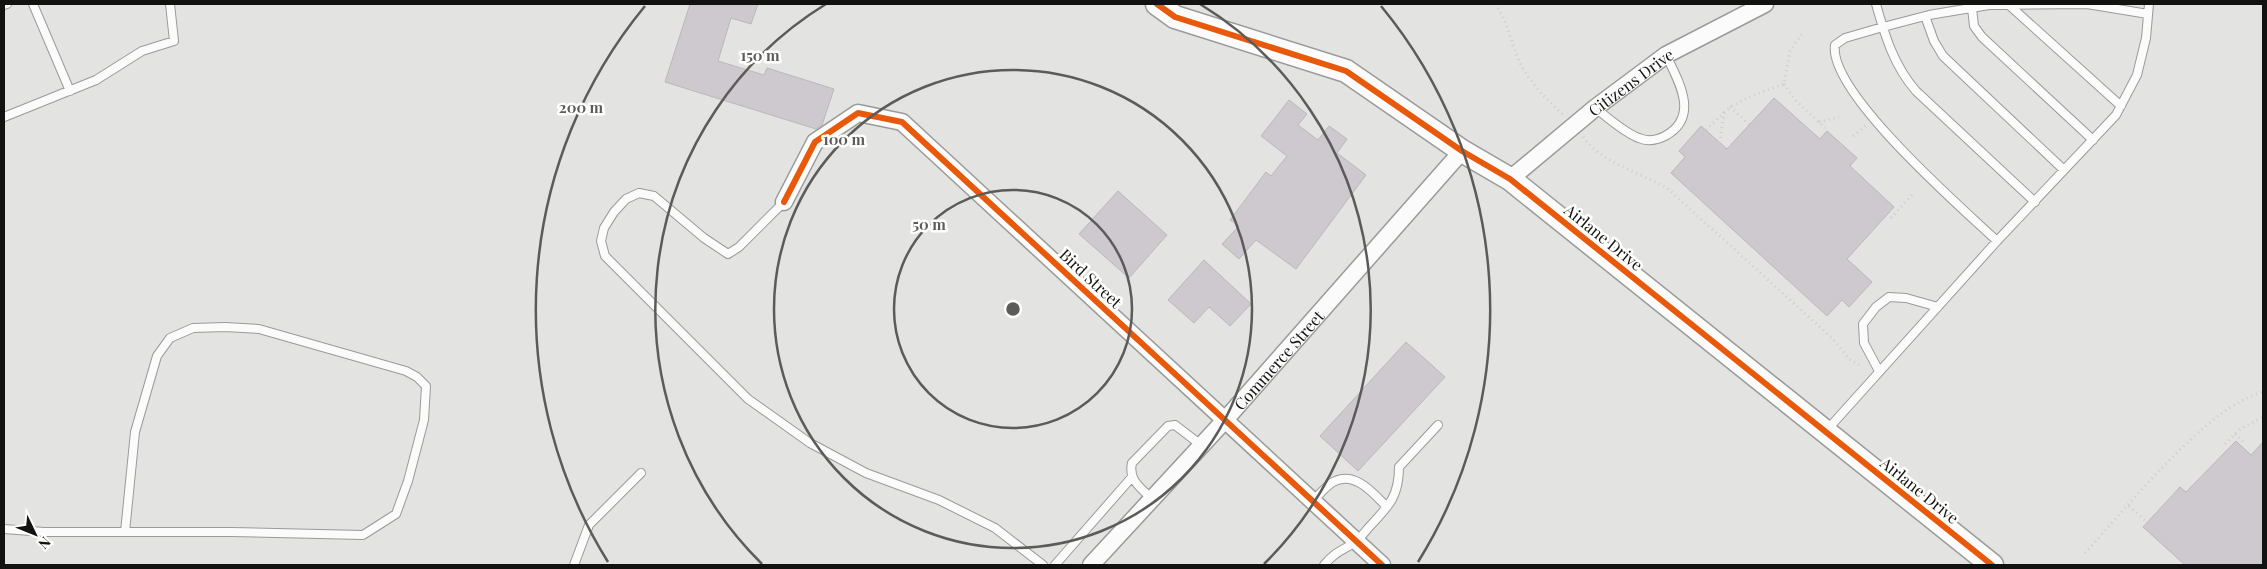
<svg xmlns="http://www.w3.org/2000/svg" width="2267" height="569" font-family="'Playfair Display',serif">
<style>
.building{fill:#cec8cf;stroke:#b9b9b9}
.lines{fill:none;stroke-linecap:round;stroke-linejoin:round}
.lane-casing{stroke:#9a9a99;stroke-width:10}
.street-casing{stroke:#9a9a99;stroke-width:19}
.secondary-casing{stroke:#9a9a99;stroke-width:25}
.path{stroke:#cdcdcc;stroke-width:3;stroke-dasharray:1 4;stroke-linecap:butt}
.lane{stroke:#fbfbfb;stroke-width:8}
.street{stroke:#fbfbfb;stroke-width:16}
.secondary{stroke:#fbfbfb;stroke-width:22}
.cycleway-casing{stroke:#fffffe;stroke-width:9}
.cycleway{stroke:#e8590c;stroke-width:6}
.ring{fill:none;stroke:#5b5b5a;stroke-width:2.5}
.labels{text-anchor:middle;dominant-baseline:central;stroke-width:5;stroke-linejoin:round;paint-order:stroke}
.street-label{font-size:16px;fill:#121211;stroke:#fffffe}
.centre{fill:#5b5b5a;stroke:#fffffe;stroke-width:2.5}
.ring-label{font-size:15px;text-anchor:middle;font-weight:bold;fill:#5b5b5a;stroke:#fffffe;stroke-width:5;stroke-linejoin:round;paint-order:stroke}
</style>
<rect width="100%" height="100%" fill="#e3e3e2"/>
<path class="building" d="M 690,4 L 758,4 L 751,24 L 731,18 L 718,61 L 764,75 L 767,68 L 834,89 L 822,125 L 816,129 L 665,82 Z
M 1774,98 L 1820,139 L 1827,131 L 1857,158 L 1850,166 L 1894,207 L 1847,259 L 1872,282 L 1849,307 L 1842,300 L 1827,316 L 1671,173 L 1685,157 L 1679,151 L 1701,126 L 1727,149 Z
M 1289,100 L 1307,114 L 1298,125 L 1318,140 L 1329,126 L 1347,139 L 1337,153 L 1366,175 L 1296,269 L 1256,240 L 1239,259 L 1222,244 L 1239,226 L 1230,220 L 1266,172 L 1271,176 L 1287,156 L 1261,136 Z
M 1118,191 L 1167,235 L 1129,278 L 1079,234 Z
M 1204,260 L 1251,304 L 1230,326 L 1209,307 L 1194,323 L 1168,300 Z
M 1406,342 L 1445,377 L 1358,471 L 1320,436 Z
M 2236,441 L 2251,455 L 2263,442 L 2263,565 L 2185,565 L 2143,527 L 2180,487 L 2186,492 Z"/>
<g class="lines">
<g class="lane-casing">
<path id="lane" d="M 33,4 L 70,91
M 1876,4 C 1885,36 1894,66 1916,91 L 2035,202
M 4,5 L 7,4
M 2009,5 L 2121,106
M 1972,8 L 1974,26 L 1982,37 L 2093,140
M 1925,16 L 1934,41 L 1943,56 L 2064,170
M 1595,108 C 1609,118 1623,132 1639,138 C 1648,142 1657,140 1665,136 C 1700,117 1679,82 1666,55
M 4,117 L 96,80 L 142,51 L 174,41 L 170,4
M 784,202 L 739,247 L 728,254 L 704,238 L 654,196 L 639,193 L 626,199 L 614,212 L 604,228 L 601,241 L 605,256 L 748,399 L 810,443 L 866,473 L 939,500 L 995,528 L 1043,565
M 1997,241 C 1962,208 1828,92 1835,45 L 1845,38 L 1883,27 L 1929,15 L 1989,5 L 2087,4 L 2148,14
M 1879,371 L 1864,343 L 1863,324 L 1876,307 L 1889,297 L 1906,298 L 1938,307
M 1827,430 L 1997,241 L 2116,115 L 2137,75 L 2146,38 L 2149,4
M 1152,499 C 1141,488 1128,480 1132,463 L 1168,426 L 1175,425 L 1201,445
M 1313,501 C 1319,495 1326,486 1333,482 C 1355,470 1374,494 1387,507
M 4,529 L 44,532 L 231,532 L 363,535 L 396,514 L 408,481 L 424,420 L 426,386 L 417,377 L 406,371 L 259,329 L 225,327 L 193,328 L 170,338 L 157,356 L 135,432 L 125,532
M 574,565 L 589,525 L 641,473
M 1055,565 L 1132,477
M 1324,565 C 1337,550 1341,552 1355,542 C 1361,538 1366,530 1371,525 C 1390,505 1399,495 1399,467 L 1438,425"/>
</g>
<g class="street-casing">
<g id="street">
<path id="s1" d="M 1510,179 L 1595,108 L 1666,55 L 1765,4"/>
<path d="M 784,202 L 815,142 L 858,113 L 902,122 L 1382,565"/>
<path id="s2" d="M 1091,565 L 1225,420 L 1462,151"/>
</g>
</g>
<g class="secondary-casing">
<path id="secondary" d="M 1157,4 L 1175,17 L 1346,71 L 1462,151 L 1510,179 L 1992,565"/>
</g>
<path class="path" d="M 1495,4 C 1507,20 1510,39 1518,58 C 1528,82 1546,98 1564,116
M 1784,84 L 1796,101 L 1825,128
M 1730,107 L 1750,125
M 1819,122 L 1839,117
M 1706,130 L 1730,107 L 1749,97 L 1784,84 L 1790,51 L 1804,31
M 1853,136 L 1866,126
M 1583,137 C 1603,164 1640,172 1668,189 L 1832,338 L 1849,359 L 1859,365
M 1720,143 L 1724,112
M 1891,218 L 1912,195
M 2235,434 L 2245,444
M 2225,444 L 2240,429 L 2263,417
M 2129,506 L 2147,522
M 2085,553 C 2125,510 2208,405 2263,392"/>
<use href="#lane" class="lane"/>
<use href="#street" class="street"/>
<use href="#secondary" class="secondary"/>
<g class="cycleway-casing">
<path id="cycleway" d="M 1157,4 L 1175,17 L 1346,71 L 1462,151 L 1510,179 L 1992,565
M 784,202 L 815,142 L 858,113 L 902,122 L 1382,565"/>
</g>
<use href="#cycleway" class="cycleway"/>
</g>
<g class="ring">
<circle cx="1013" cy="309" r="119"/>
<circle cx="1013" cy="309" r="239"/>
<path d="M762 564A358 358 0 0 1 826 4M1200 4A358 358 0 0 1 1264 564"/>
<path d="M608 562A477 477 0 0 1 645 6M1381 6A477 477 0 0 1 1418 562"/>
</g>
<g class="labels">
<g class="street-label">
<text stroke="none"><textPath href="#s1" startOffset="155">Citizens Drive</textPath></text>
<text transform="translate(1604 237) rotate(39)">Airlane Drive</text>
<text transform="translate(1091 278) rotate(43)">Bird Street</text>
<text stroke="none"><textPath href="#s2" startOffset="278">Commerce Street</textPath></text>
<text transform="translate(1920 490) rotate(39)">Airlane Drive</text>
</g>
</g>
<circle cx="1013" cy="309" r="8" class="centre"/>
<g class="ring-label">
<text x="760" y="61">150 m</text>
<text x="581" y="113">200 m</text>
<text x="844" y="145">100 m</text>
<text x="929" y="230">50 m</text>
</g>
<rect width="2267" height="569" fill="none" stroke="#121211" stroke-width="10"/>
<g transform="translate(35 534) rotate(133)" stroke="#fffffe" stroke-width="4" paint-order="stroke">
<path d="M0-4L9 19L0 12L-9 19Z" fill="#121211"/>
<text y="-8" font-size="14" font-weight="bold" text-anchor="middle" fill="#121211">N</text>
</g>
</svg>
